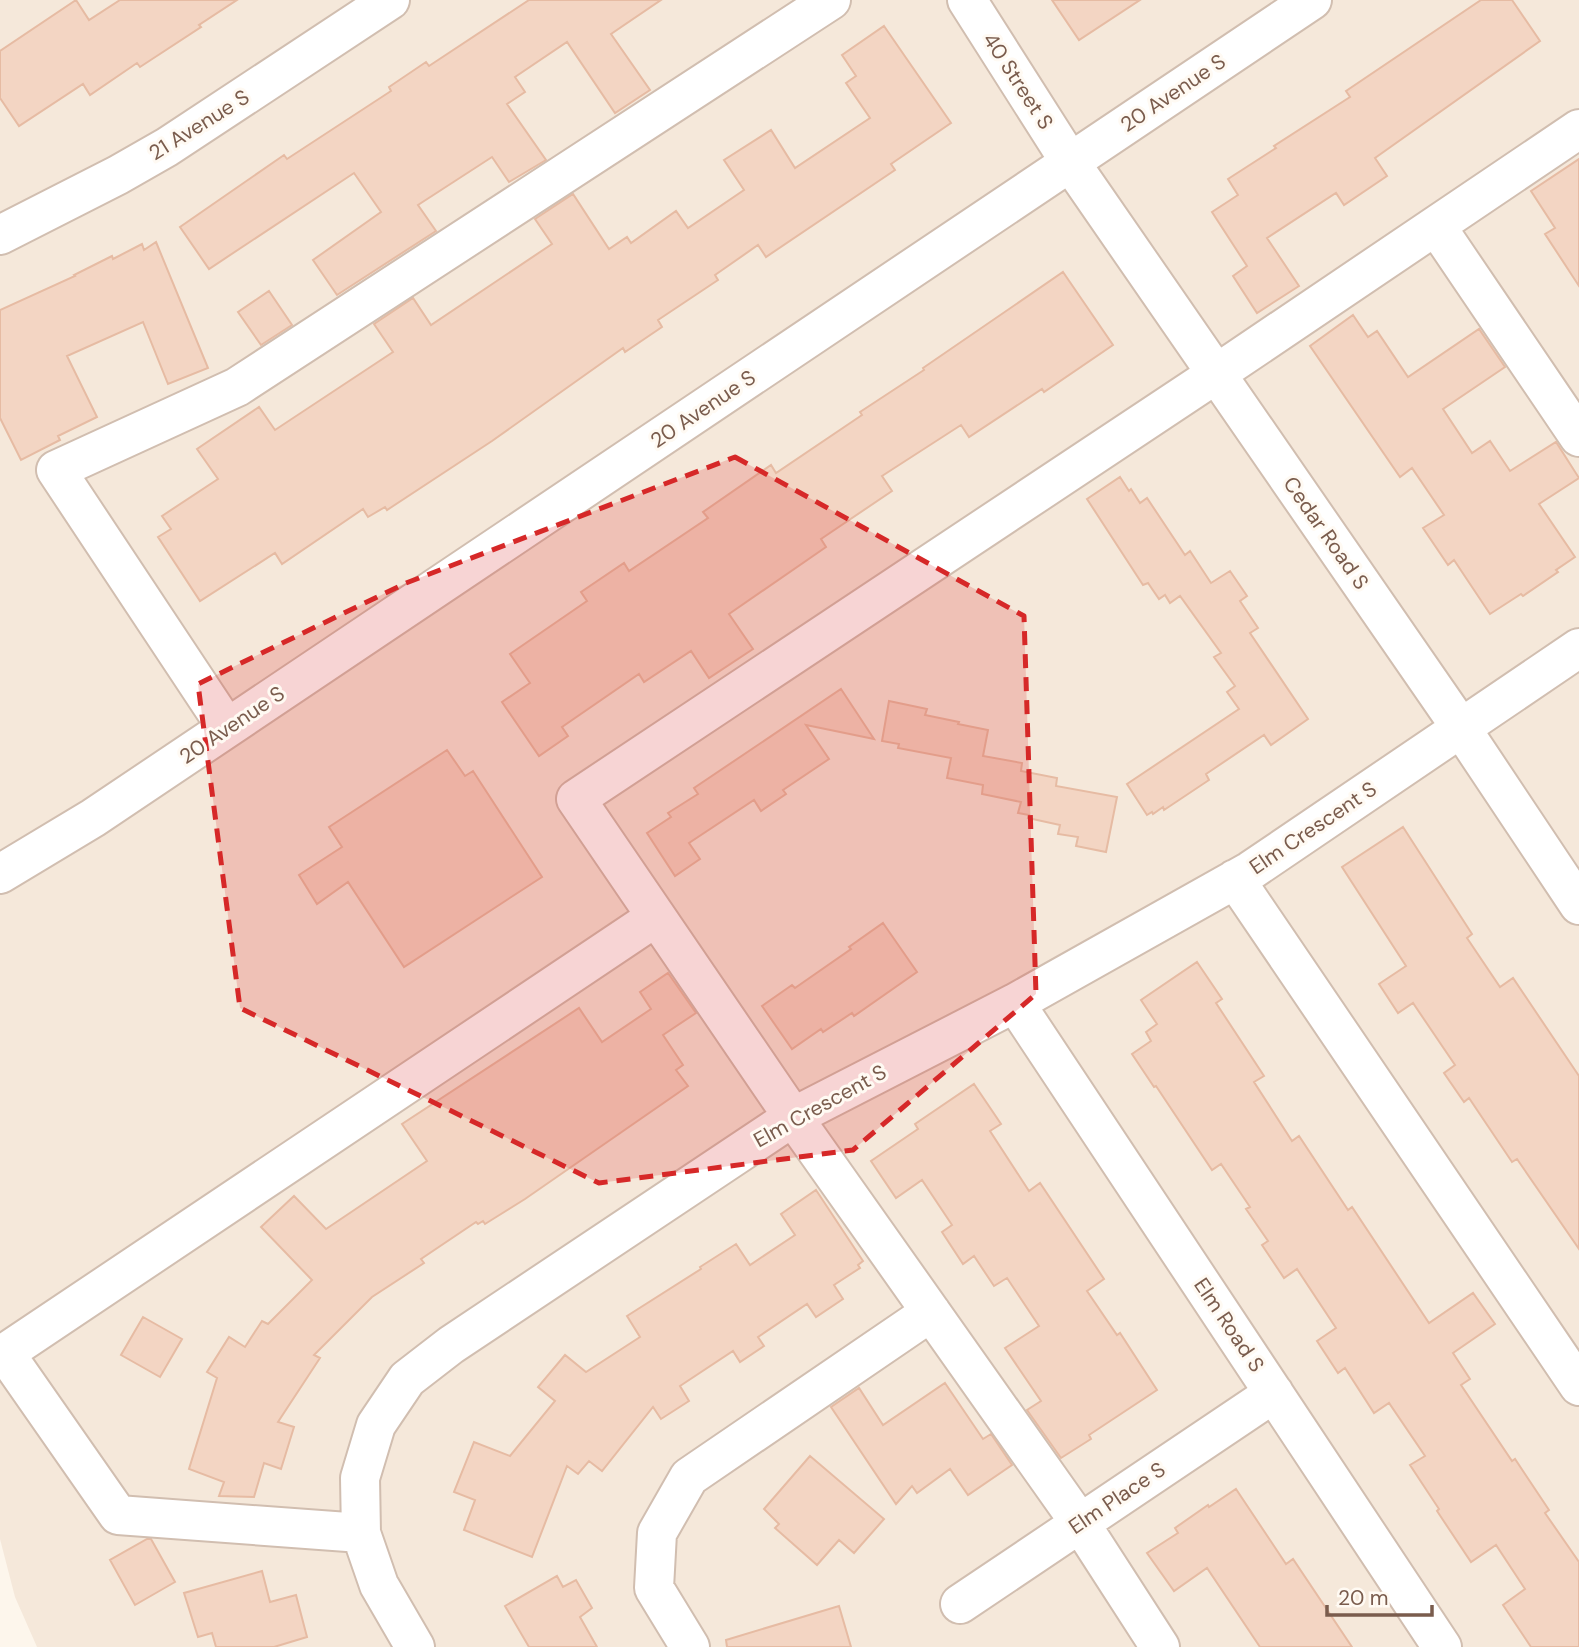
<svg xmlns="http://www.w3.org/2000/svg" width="1579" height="1647" font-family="'DM Sans',sans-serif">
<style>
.residential{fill:#f5e8da}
.building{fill:#f3d5c3;stroke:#e6bba3;stroke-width:2}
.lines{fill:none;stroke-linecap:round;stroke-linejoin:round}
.minor-casing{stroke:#d1beb0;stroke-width:42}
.minor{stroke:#fff;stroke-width:38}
.marked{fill:#d62828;fill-opacity:0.2;stroke:#d62828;stroke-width:5;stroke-dasharray:14 9;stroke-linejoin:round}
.labels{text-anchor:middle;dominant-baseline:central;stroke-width:6;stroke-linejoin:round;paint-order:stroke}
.street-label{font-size:21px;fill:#7a5c4d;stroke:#fffaf3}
</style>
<rect width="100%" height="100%" fill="#fdf6ec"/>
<path class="residential" d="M 0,0 L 1579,0 L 1579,1647 L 37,1647 L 15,1597 L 0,1539 Z"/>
<path class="building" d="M 76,0 L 89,20 L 120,0 L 237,0 L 199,25 L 201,27 L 140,67 L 137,63 L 90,95 L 83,84 L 19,126 L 0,98 L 0,51 Z
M 529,0 L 661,0 L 611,34 L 650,90 L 615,113 L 567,42 L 515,77 L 525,92 L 507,104 L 546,160 L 509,182 L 492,157 L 418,205 L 436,231 L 337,295 L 313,260 L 381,212 L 354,173 L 209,269 L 180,227 L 284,155 L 287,159 L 391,91 L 389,87 L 426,62 L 429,66 Z
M 1052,0 L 1140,0 L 1079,40 Z
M 1481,0 L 1512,0 L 1540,41 L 1375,158 L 1387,176 L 1344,205 L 1336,193 L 1267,238 L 1299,286 L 1257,313 L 1233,276 L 1247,266 L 1212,212 L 1238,195 L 1228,179 L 1276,148 L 1274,146 L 1350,97 L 1346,91 Z
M 884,26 L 951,123 L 891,164 L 895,170 L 766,257 L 758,245 L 715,275 L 718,280 L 658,320 L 662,327 L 625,352 L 623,348 L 492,441 L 387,510 L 385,507 L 368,517 L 363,509 L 282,564 L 275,553 L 200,601 L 158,537 L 171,529 L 162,516 L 218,479 L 197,449 L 259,407 L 275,430 L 393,352 L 374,324 L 413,298 L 431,325 L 552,244 L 535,219 L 573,194 L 609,249 L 627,237 L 631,243 L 676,211 L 688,228 L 744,190 L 724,160 L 771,130 L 795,168 L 870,118 L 846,83 L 856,76 L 842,55 Z
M 1579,159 L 1579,286 L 1545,234 L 1555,228 L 1531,191 Z
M 156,242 L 208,368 L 168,384 L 143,322 L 67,356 L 97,417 L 58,436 L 60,440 L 21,460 L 0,418 L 0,310 L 75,276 L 74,275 L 112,256 L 113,259 L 142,244 L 144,250 Z
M 1063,272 L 1113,345 L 1044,392 L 1042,389 L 969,437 L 961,425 L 882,476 L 892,491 L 821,539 L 826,547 L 729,614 L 753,649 L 709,678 L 691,651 L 644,682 L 639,674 L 562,727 L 568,736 L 539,756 L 502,702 L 530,683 L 510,654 L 587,601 L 581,592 L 624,563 L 629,571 L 708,518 L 703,512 L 771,465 L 776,473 L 862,415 L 860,412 L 924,370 L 923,368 Z
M 269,291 L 292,325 L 261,345 L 238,312 Z
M 1353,315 L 1368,337 L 1377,331 L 1408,377 L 1479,329 L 1505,367 L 1443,409 L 1472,453 L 1490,441 L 1510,471 L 1556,442 L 1579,478 L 1539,504 L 1575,557 L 1556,570 L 1558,572 L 1523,596 L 1521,594 L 1490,614 L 1454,560 L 1448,565 L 1423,528 L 1444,515 L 1412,468 L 1400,477 L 1310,346 Z
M 1120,477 L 1129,491 L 1131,489 L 1140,503 L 1147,498 L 1185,555 L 1190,551 L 1211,583 L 1230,571 L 1247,596 L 1240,601 L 1258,628 L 1250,633 L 1308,719 L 1271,745 L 1264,735 L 1206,774 L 1209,780 L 1164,810 L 1163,807 L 1153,814 L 1152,812 L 1147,815 L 1127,784 L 1239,709 L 1227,692 L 1235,686 L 1214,657 L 1221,653 L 1180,596 L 1170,603 L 1165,595 L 1159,599 L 1148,583 L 1143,585 L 1087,499 Z
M 841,689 L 874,739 L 806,725 L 829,759 L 783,790 L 786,794 L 761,811 L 754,800 L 689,843 L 700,859 L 675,876 L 647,833 L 671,817 L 668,813 L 698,794 L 694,788 Z
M 889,701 L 927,709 L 925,715 L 959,722 L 958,724 L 988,730 L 983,756 L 1022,763 L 1021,771 L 1057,778 L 1056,786 L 1117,797 L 1106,852 L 1076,846 L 1078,837 L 1058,834 L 1060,825 L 1028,818 L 1029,815 L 1018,813 L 1021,802 L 982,794 L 983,785 L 947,778 L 951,758 L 898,748 L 899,744 L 882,741 Z
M 447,750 L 465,776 L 473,771 L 542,877 L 404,967 L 348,882 L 317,904 L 299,875 L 342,847 L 329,827 Z
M 1403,827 L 1472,934 L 1467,938 L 1500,987 L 1513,978 L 1579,1076 L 1579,1249 L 1517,1159 L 1512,1162 L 1469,1098 L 1464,1102 L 1444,1073 L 1455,1065 L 1413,1003 L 1398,1013 L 1379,984 L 1406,966 L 1342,867 Z
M 883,923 L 917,972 L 854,1016 L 852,1013 L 823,1032 L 821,1029 L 792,1049 L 762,1006 L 792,985 L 795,988 L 851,949 L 849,947 Z
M 1197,962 L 1222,999 L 1216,1003 L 1264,1076 L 1254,1082 L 1292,1141 L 1299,1136 L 1348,1210 L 1352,1207 L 1429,1323 L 1473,1293 L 1495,1324 L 1453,1353 L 1470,1379 L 1461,1385 L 1512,1461 L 1515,1459 L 1549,1510 L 1545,1513 L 1579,1562 L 1579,1647 L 1531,1647 L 1503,1605 L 1525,1589 L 1496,1545 L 1471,1562 L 1437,1511 L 1439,1509 L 1410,1465 L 1425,1456 L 1389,1403 L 1374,1413 L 1345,1368 L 1338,1373 L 1317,1341 L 1336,1328 L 1297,1269 L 1284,1278 L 1262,1245 L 1268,1241 L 1246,1209 L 1250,1207 L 1221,1164 L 1212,1170 L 1156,1086 L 1154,1087 L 1132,1054 L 1151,1041 L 1146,1032 L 1157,1024 L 1141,1000 Z
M 668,973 L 696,1013 L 663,1035 L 683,1065 L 676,1070 L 688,1086 L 525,1199 L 485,1224 L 483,1221 L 478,1224 L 476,1222 L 421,1259 L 424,1263 L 372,1297 L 314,1355 L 320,1358 L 278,1422 L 294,1427 L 281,1469 L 264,1463 L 254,1497 L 219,1496 L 224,1482 L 189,1469 L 217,1378 L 207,1372 L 229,1337 L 245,1347 L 262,1321 L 268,1324 L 312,1280 L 261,1227 L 294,1196 L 326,1229 L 427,1161 L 402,1124 L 579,1008 L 602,1042 L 651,1009 L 640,992 Z
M 974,1084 L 1001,1124 L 990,1131 L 1029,1191 L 1040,1183 L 1104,1279 L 1087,1291 L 1117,1335 L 1120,1333 L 1157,1390 L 1089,1435 L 1091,1439 L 1061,1458 L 1027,1410 L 1041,1401 L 1005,1348 L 1039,1326 L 1007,1278 L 994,1286 L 974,1256 L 963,1264 L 942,1232 L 952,1225 L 922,1180 L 896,1198 L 871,1161 L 918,1129 L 915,1124 Z
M 816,1190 L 863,1261 L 858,1265 L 860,1268 L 834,1285 L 843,1299 L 816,1317 L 807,1304 L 758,1337 L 764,1346 L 740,1362 L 733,1351 L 680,1386 L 689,1401 L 661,1419 L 653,1407 L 602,1471 L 589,1461 L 578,1474 L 567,1466 L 532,1557 L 464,1530 L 475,1500 L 454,1492 L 474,1442 L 510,1456 L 555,1401 L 538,1387 L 565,1355 L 586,1372 L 640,1337 L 627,1316 L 701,1269 L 700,1267 L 736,1244 L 750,1265 L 795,1235 L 781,1214 Z
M 143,1317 L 182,1339 L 160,1377 L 121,1355 Z
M 945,1383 L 983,1439 L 991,1434 L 1012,1465 L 968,1495 L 950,1469 L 917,1493 L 912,1486 L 896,1504 L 831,1407 L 859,1388 L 883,1425 Z
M 810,1456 L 884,1519 L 854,1553 L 839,1540 L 817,1565 L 775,1528 L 779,1524 L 764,1509 Z
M 1236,1489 L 1286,1564 L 1293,1559 L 1352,1647 L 1260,1647 L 1207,1568 L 1174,1591 L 1147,1553 L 1178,1533 L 1175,1528 L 1208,1505 L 1209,1507 Z
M 147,1539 L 151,1539 L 175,1582 L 135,1605 L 110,1560 Z
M 262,1571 L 270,1602 L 296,1595 L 307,1637 L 274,1647 L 216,1647 L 212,1633 L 198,1637 L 184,1593 Z
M 557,1576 L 563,1587 L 576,1580 L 592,1608 L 580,1617 L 597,1647 L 529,1647 L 505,1606 Z
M 839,1606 L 851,1647 L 727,1647 L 726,1640 Z"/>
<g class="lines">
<g class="minor-casing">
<path id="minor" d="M 967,0 L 1070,162 L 1461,728 L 1579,905
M 1436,226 L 1579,437
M 0,235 L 118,175 L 167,147 L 390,0
M 227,728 L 56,470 L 237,387 L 831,0
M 0,874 L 93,818 L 1312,0
M 1235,879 L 1579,1386
M 1015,1003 L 1442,1647
M 361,1533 L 118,1515 L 5,1353 L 656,917
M 960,1604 L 1274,1393
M 415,1647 L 379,1585 L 361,1533 L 360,1478 L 376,1425 L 407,1379 L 451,1345 L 793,1117 L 1015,1003 L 1250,871 L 1579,648
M 690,1647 L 654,1588 L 657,1533 L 689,1477 L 931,1312
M 1160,1647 L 1080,1523 L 793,1117 L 576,799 L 1216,374 L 1579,129"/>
</g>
<use href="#minor" class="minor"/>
</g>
<path class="marked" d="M 735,457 L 1024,616 L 1036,994 L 853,1150 L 599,1183 L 240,1008 L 198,684 L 406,583 Z"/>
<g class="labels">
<g class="street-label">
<text transform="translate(1018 81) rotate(57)">40 Street S</text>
<text transform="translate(1173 93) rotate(-34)">20 Avenue S</text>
<text transform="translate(199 125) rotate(-32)">21 Avenue S</text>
<text transform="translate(703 409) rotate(-34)">20 Avenue S</text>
<text transform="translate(1326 533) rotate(55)">Cedar Road S</text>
<text transform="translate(232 725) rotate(-34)">20 Avenue S</text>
<text transform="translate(1313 828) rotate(-34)">Elm Crescent S</text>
<text transform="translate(820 1106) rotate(-29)">Elm Crescent S</text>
<text transform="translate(1229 1325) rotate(56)">Elm Road S</text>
<text transform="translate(1117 1498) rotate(-34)">Elm Place S</text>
</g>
</g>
<path d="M1327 1605v10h105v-10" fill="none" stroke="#7a5c4d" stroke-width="3.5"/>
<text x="1338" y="1605" font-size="21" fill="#7a5c4d" stroke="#fffaf3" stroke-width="5" paint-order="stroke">20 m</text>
</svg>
